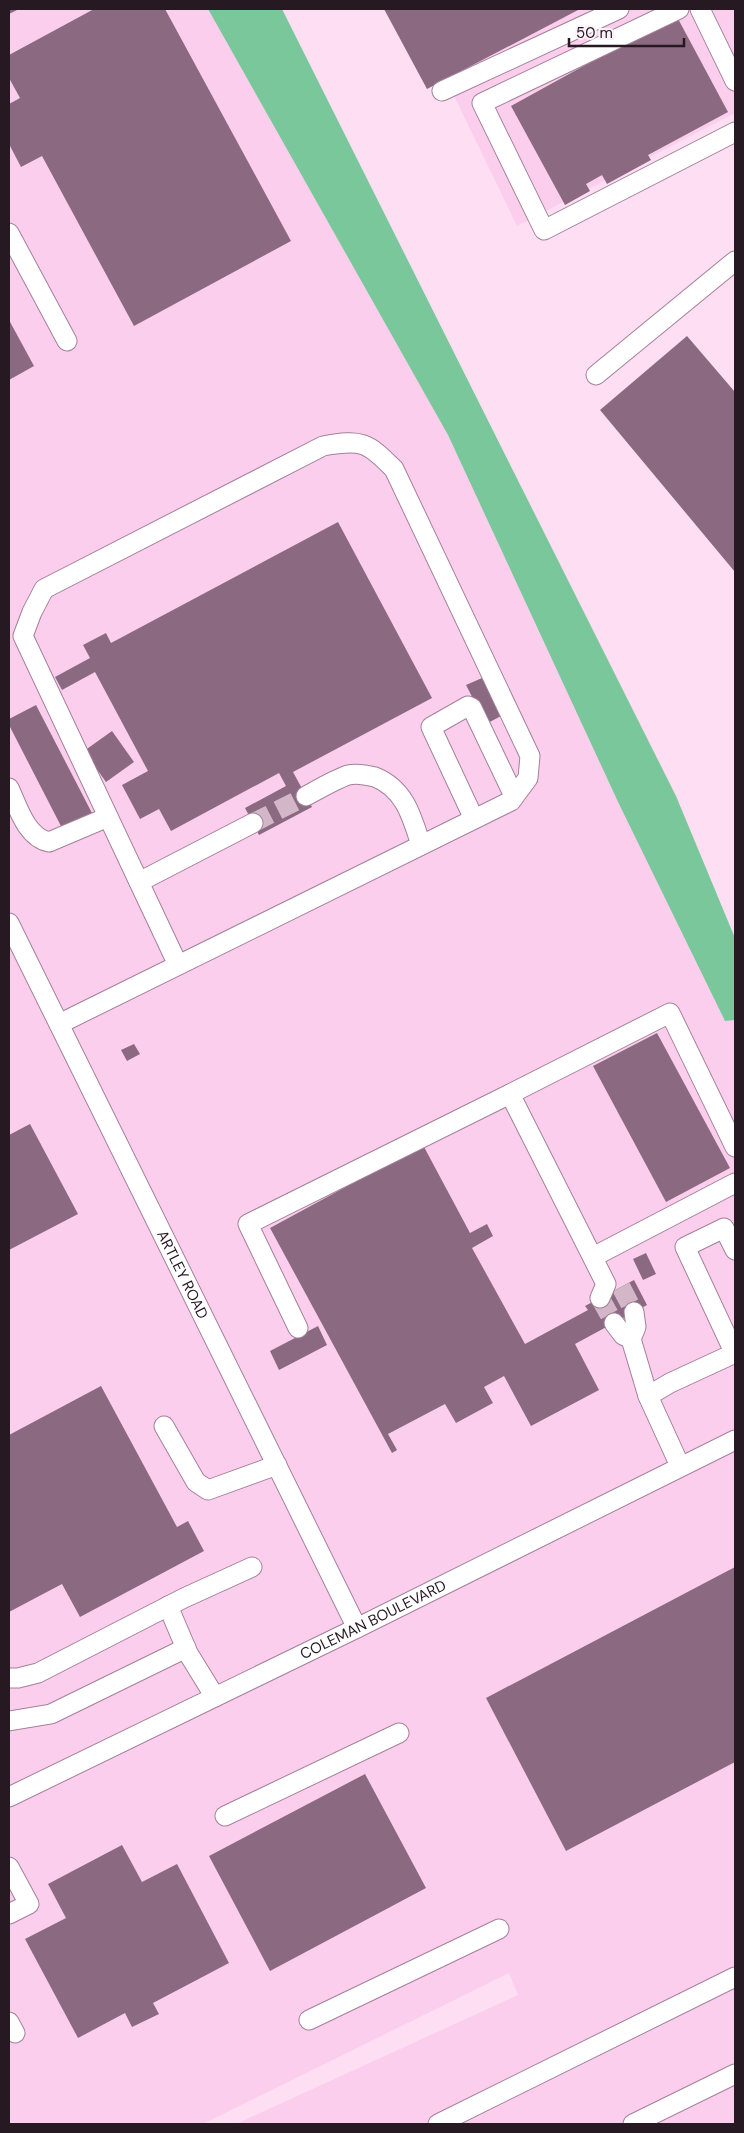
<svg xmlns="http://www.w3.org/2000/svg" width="744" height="2133" font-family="'DM Sans',sans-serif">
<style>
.built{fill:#fcceed}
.forest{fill:#7bc79c}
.building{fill:#8b6981}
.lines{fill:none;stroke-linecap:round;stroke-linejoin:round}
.minor-tunnel{stroke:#d3b7c9;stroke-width:19;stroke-dasharray:19 9;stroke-linecap:butt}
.minor-casing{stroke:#a48099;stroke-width:21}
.minor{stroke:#fff;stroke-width:19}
.labels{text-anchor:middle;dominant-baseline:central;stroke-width:4;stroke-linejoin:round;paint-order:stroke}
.street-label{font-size:15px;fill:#271922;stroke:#fbf3f9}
</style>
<rect width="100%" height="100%" fill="#fedef3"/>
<path class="built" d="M 9,9 L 208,9 L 448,435 L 619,804 L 725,1021 L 735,1020 L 735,2124 L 236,2124 L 518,1995 L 509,1973 L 203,2124 L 9,2124 Z
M 412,9 L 735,9 L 735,113 L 517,226 Z"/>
<path class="forest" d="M 208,9 L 282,9 L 676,796 L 735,938 L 735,1020 L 725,1021 L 619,804 L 448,435 Z"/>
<path class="building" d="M 9,9 L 19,9 L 9,14 Z
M 94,9 L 165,9 L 291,241 L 134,326 L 42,156 L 21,167 L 9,144 L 9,104 L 20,98 L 9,78 L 9,55 Z
M 384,9 L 580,9 L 427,89 Z
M 676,15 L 728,112 L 648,155 L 651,160 L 607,184 L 602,175 L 586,184 L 590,191 L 565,205 L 511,106 Z
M 9,320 L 34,366 L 9,380 Z
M 687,336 L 735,392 L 735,572 L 600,410 Z
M 338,522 L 432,698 L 293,772 L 312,807 L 259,835 L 245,808 L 286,786 L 279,773 L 171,831 L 159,809 L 140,819 L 122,785 L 148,771 L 95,672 L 62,690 L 55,677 L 90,658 L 83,645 L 106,633 L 111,643 Z
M 482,678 L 501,716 L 486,724 L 466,685 Z
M 36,705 L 93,815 L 63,830 L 9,725 L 9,719 Z
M 112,731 L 134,762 L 106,782 L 84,751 Z
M 657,1033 L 730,1168 L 666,1202 L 593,1066 Z
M 134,1044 L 140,1054 L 127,1061 L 121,1050 Z
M 30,1124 L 78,1214 L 9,1250 L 9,1135 Z
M 423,1145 L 470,1233 L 487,1224 L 493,1236 L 472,1248 L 525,1344 L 588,1310 L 585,1306 L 634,1280 L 647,1305 L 575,1344 L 599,1390 L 531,1426 L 504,1376 L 484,1387 L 493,1403 L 456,1423 L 445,1404 L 388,1434 L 397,1450 L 392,1453 L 270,1228 Z
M 646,1253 L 656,1274 L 643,1280 L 633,1259 Z
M 318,1326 L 327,1345 L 279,1370 L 270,1351 Z
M 101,1386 L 177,1527 L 188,1521 L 204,1551 L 80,1617 L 62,1584 L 9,1612 L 9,1435 Z
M 735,1567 L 735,1762 L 566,1851 L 486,1698 Z
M 365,1774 L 426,1888 L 270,1971 L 209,1856 Z
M 122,1845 L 142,1882 L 177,1864 L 229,1963 L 153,2003 L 159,2014 L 132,2027 L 125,2013 L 78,2038 L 25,1939 L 66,1918 L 48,1884 Z"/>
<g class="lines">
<path class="minor-tunnel" d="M 253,823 L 306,796
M 621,1287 L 634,1312
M 600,1298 L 614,1323"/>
<g class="minor-casing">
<g id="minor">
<path d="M 679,9 L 482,103 L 544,230 L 735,132"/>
<path d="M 700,9 L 735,81"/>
<path d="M 442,91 L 619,9"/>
<path d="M 9,233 L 67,341"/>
<path d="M 596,375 L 735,261"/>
<path d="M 9,788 C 18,807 26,837 49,842 L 108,817"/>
<path d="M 306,796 C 319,789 334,780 348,775 C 356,773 367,775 375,777 C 405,789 412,817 421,845"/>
<path d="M 474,819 L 431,727 L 468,706 L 472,708 L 514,796"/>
<path d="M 139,882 L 253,823"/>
<path id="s1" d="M 9,923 L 357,1628"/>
<path d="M 59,1024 L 511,801 L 528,778 L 530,756 L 394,469 C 367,442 362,439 323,446 L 44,589 L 32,612 L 23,636 L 178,965"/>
<path d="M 510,1094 L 670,1013 L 735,1147"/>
<path d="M 735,1250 L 724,1228 L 685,1247 L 735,1354"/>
<path d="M 593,1257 L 735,1183"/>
<path d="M 614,1323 L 623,1335 L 631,1339 L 648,1396"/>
<path d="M 298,1328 L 248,1224 L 510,1094 L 606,1284 L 600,1298"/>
<path d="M 631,1339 L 636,1327 L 634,1312"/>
<path d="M 164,1426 L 196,1482 L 208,1490 L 277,1465"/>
<path d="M 680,1466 L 648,1396 L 670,1383 L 735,1353"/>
<path d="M 168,1606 L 188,1653 L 215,1697"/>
<path d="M 9,1678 L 18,1678 L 38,1673 L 184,1598 L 252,1567"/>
<path d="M 9,1721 L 51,1714 L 186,1648"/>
<path id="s2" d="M 9,1797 L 357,1628 L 735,1440"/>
<path d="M 225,1816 L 399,1733"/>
<path d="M 9,1867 L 29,1904 L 9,1914"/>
<path d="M 309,2020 L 499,1929"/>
<path d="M 9,2022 L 15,2033"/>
<path d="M 438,2124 L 735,1977"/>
<path d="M 633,2124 L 735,2074"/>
</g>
</g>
<use href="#minor" class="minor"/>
</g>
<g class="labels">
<g class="street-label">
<text stroke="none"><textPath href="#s1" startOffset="392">ARTLEY ROAD</textPath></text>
<text stroke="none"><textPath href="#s2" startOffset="405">COLEMAN BOULEVARD</textPath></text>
</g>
</g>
<rect width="744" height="2133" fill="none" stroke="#271922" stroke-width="20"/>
<path d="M569 38v8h115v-8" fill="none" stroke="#271922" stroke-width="2.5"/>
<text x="576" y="38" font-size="15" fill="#271922" stroke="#fbf3f9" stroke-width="4" paint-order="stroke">50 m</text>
</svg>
